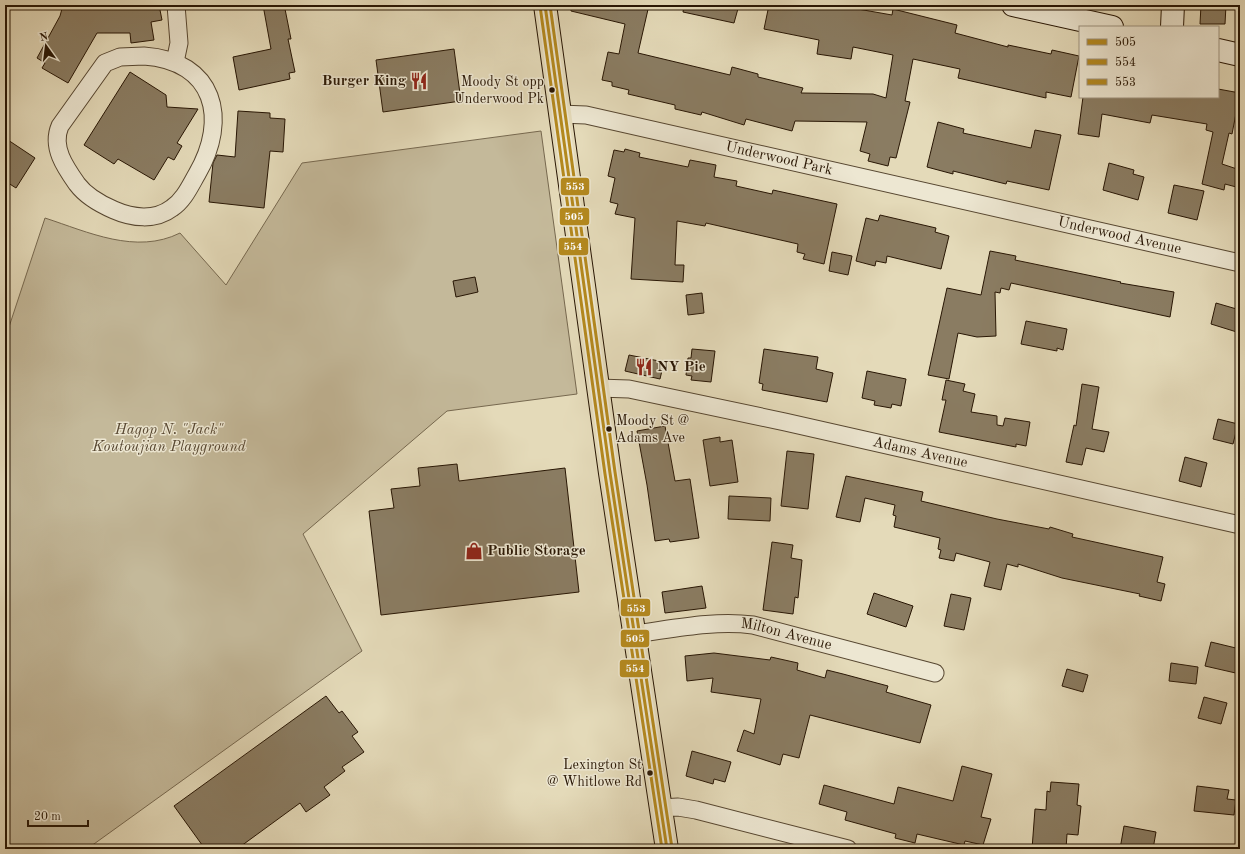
<svg xmlns="http://www.w3.org/2000/svg" width="1245" height="854" font-family="'Old Standard TT',serif">
<style>
.green{fill:#c4b99a;stroke:#76684f}
.building{fill:#8a7c62;stroke:#281604}
.lines{fill:none;stroke-linecap:round;stroke-linejoin:round}
.street-casing{stroke:#574731;stroke-width:19}
.secondary-casing{stroke:#281604;stroke-width:24}
.primary-casing{stroke:#281604;stroke-width:24}
.street{stroke:#ede7d2;stroke-width:17}
.secondary{stroke:#ede7d2;stroke-width:22}
.primary{stroke:#e4dab9;stroke-width:22}
.bus-1-casing{stroke:#ede7d2;stroke-width:6}
.bus-2-casing{stroke:#ede7d2;stroke-width:6}
.bus-3-casing{stroke:#ede7d2;stroke-width:6}
.bus-1{stroke:#b4891e;stroke-width:3}
.bus-2{stroke:#b4891e;stroke-width:3}
.bus-3{stroke:#b4891e;stroke-width:3}
.bus-dot{fill:#281604;stroke:#ede7d2;stroke-width:1.5}
.labels{text-anchor:middle;dominant-baseline:central;stroke-width:3;stroke-linejoin:round;paint-order:stroke}
.bus-label{font-size:14px;fill:#281604;stroke:#ede7d2;text-anchor:end}
.poi-label{font-size:15px;font-weight:bold;fill:#281604;stroke:#ede7d2;text-anchor:start}
.street-label{font-size:15px;fill:#281604;stroke:#ede7d2}
.park-label{font-size:15px;font-style:italic;fill:#574731;stroke:#ede7d2}
.line-badge{stroke:#ede7d2;stroke-width:1.5}
.badge-label{font-size:11px;text-anchor:middle;font-weight:bold;fill:#fff}
</style>
<rect width="100%" height="100%" fill="#e4dab9"/>
<filter id="stains"><feTurbulence type="fractalNoise" baseFrequency=".005" numOctaves="4"/><feColorMatrix values="0 0 0 0 .2 0 0 0 0 .09 0 0 0 0 .02 0 0 0 .5 -.17"/></filter>
<radialGradient id="worn" r=".72"><stop offset=".6" stop-color="#630" stop-opacity="0"/><stop offset="1" stop-color="#630" stop-opacity=".3"/></radialGradient>
<path class="green" d="M 541,131 L 577,394 L 447,411 L 303,534 L 362,651 L 87,849 L 5,849 L 5,339 L 45,218 C 88,232 136,255 180,233 L 226,285 L 302,163 Z"/>
<path class="building" d="M 63,5 L 159,5 L 162,20 L 151,22 L 154,40 L 131,43 L 130,33 L 97,33 L 68,83 L 42,68 L 45,63 L 37,58 L 60,16 Z
M 263,5 L 281,5 L 281,9 L 285,9 L 291,39 L 288,39 L 295,72 L 289,73 L 290,79 L 239,90 L 233,57 L 271,49 Z
M 571,5 L 649,5 L 638,53 L 730,75 L 732,67 L 758,74 L 758,77 L 803,88 L 801,93 L 873,94 L 886,98 L 893,55 L 853,47 L 851,59 L 817,54 L 819,40 L 764,29 L 769,5 L 835,5 L 892,15 L 893,9 L 957,25 L 955,33 L 1008,47 L 1008,45 L 1051,54 L 1052,50 L 1079,56 L 1071,97 L 1046,92 L 1046,98 L 958,78 L 960,69 L 913,59 L 905,101 L 910,102 L 896,158 L 890,157 L 888,166 L 868,161 L 870,154 L 860,151 L 867,122 L 795,121 L 792,131 L 746,119 L 744,125 L 702,112 L 701,115 L 675,109 L 675,105 L 628,94 L 629,90 L 612,86 L 612,82 L 602,80 L 608,52 L 619,54 L 625,24 L 571,11 Z
M 684,5 L 739,5 L 734,23 L 683,12 Z
M 1201,5 L 1226,5 L 1225,24 L 1200,24 Z
M 454,49 L 461,101 L 383,112 L 376,60 Z
M 130,72 L 166,95 L 167,107 L 198,109 L 177,143 L 182,146 L 174,160 L 168,157 L 154,180 L 118,159 L 114,164 L 84,145 Z
M 1218,89 L 1240,93 L 1232,134 L 1229,133 L 1222,164 L 1240,170 L 1240,188 L 1225,184 L 1224,190 L 1202,184 L 1213,132 L 1206,130 L 1207,124 L 1152,115 L 1150,123 L 1102,114 L 1099,137 L 1078,134 L 1083,97 L 1218,97 Z
M 238,111 L 270,113 L 270,118 L 285,119 L 283,152 L 270,151 L 264,208 L 209,202 L 213,163 L 217,155 L 235,157 Z
M 938,122 L 964,129 L 963,133 L 1031,148 L 1035,130 L 1061,135 L 1049,190 L 1007,181 L 1006,184 L 953,171 L 953,174 L 927,167 Z
M 5,138 L 35,158 L 16,188 L 5,181 Z
M 625,149 L 640,153 L 639,157 L 683,166 L 688,167 L 690,160 L 716,165 L 714,177 L 737,181 L 736,186 L 772,194 L 773,190 L 837,204 L 824,264 L 803,259 L 805,254 L 797,252 L 798,244 L 706,223 L 705,226 L 677,221 L 675,265 L 684,265 L 683,282 L 631,279 L 635,218 L 615,214 L 618,204 L 610,202 L 615,178 L 608,176 L 614,150 L 624,152 Z
M 1109,163 L 1134,170 L 1133,174 L 1144,177 L 1138,200 L 1103,190 Z
M 1174,185 L 1204,191 L 1197,220 L 1168,213 Z
M 880,215 L 936,228 L 935,232 L 949,236 L 941,269 L 887,256 L 886,263 L 876,261 L 875,266 L 856,261 L 866,218 L 878,221 Z
M 990,251 L 1016,256 L 1015,260 L 1121,282 L 1120,283 L 1174,292 L 1170,317 L 1011,283 L 1009,290 L 1001,288 L 1000,293 L 995,292 L 996,336 L 977,337 L 958,333 L 949,379 L 928,375 L 947,288 L 981,295 Z
M 832,252 L 852,256 L 848,275 L 829,271 Z
M 475,277 L 478,292 L 456,297 L 453,281 Z
M 702,293 L 704,313 L 688,315 L 686,295 Z
M 1216,303 L 1240,310 L 1240,333 L 1211,324 Z
M 1026,321 L 1067,329 L 1063,350 L 1057,348 L 1057,351 L 1021,344 Z
M 692,349 L 715,351 L 711,382 L 691,380 L 692,376 L 686,375 L 688,358 L 691,358 Z
M 764,349 L 818,357 L 816,369 L 833,373 L 827,402 L 762,390 L 763,384 L 759,383 Z
M 629,355 L 664,362 L 660,379 L 625,371 Z
M 867,371 L 906,379 L 901,406 L 892,404 L 891,408 L 874,405 L 875,401 L 862,398 Z
M 946,380 L 965,384 L 963,391 L 975,394 L 971,412 L 997,416 L 997,425 L 1003,426 L 1005,418 L 1030,422 L 1026,446 L 1016,444 L 1016,447 L 939,432 L 946,400 L 942,400 Z
M 1082,384 L 1099,387 L 1092,429 L 1109,432 L 1104,452 L 1086,448 L 1082,465 L 1066,462 L 1074,425 L 1076,426 Z
M 1218,419 L 1238,424 L 1233,444 L 1213,439 Z
M 665,426 L 675,481 L 690,479 L 699,538 L 670,542 L 669,539 L 655,541 L 647,485 L 637,431 Z
M 720,437 L 720,442 L 732,440 L 738,482 L 710,486 L 703,440 Z
M 787,451 L 814,454 L 808,509 L 781,506 Z
M 1185,457 L 1207,463 L 1201,487 L 1179,481 Z
M 457,464 L 459,481 L 565,468 L 579,592 L 381,615 L 369,511 L 394,508 L 391,489 L 420,486 L 418,468 Z
M 846,476 L 923,492 L 921,501 L 997,519 L 1049,529 L 1050,527 L 1073,534 L 1072,537 L 1163,557 L 1157,582 L 1165,584 L 1161,601 L 1139,596 L 1140,594 L 1062,578 L 1018,564 L 1018,567 L 1007,564 L 1001,590 L 984,586 L 990,562 L 956,553 L 954,561 L 939,558 L 941,550 L 938,549 L 940,538 L 894,527 L 896,516 L 893,515 L 895,505 L 865,498 L 860,522 L 836,517 Z
M 729,496 L 771,498 L 770,521 L 728,519 Z
M 772,542 L 793,545 L 791,558 L 802,560 L 798,598 L 795,597 L 793,614 L 763,610 Z
M 702,586 L 706,608 L 665,613 L 662,592 Z
M 874,593 L 913,606 L 906,627 L 867,614 Z
M 951,594 L 971,598 L 964,630 L 944,626 Z
M 1211,642 L 1240,649 L 1240,674 L 1205,666 Z
M 714,653 L 770,660 L 771,657 L 798,663 L 797,670 L 825,678 L 827,670 L 843,674 L 888,686 L 886,692 L 931,705 L 920,743 L 810,715 L 799,758 L 783,754 L 780,765 L 737,751 L 744,730 L 754,734 L 761,699 L 711,692 L 713,678 L 687,681 L 685,656 Z
M 1171,663 L 1198,667 L 1196,684 L 1169,681 Z
M 1067,669 L 1088,675 L 1083,692 L 1062,686 Z
M 326,696 L 339,713 L 342,711 L 358,732 L 352,736 L 364,752 L 342,767 L 345,771 L 324,787 L 330,795 L 306,812 L 300,803 L 237,849 L 205,849 L 174,806 Z
M 1204,697 L 1227,703 L 1221,724 L 1198,718 Z
M 692,751 L 731,762 L 725,782 L 714,779 L 713,784 L 686,776 Z
M 962,766 L 992,774 L 981,817 L 991,819 L 983,845 L 965,841 L 964,845 L 917,834 L 915,843 L 895,838 L 896,834 L 845,820 L 847,812 L 819,804 L 824,785 L 894,804 L 898,787 L 953,801 Z
M 1051,782 L 1079,784 L 1077,805 L 1081,806 L 1078,835 L 1067,834 L 1066,849 L 1032,849 L 1035,809 L 1046,810 L 1047,791 L 1050,792 Z
M 1197,786 L 1229,790 L 1227,799 L 1236,800 L 1234,815 L 1194,811 Z
M 1124,826 L 1156,832 L 1153,849 L 1120,849 Z"/>
<g class="lines">
<g class="street-casing">
<g id="street">
<path d="M 144,56 C 215,61 229,119 197,174 C 190,186 184,200 172,208 C 155,221 132,218 114,210 C 100,204 86,196 77,184 C 65,167 51,147 60,126 L 105,63 L 120,57 Z"/>
<path d="M 175,62 L 179,43 L 176,5"/>
<path id="s1" d="M 560,114 L 586,115 L 1240,263"/>
<path id="s2" d="M 598,388 L 629,389 L 785,422 L 1240,525"/>
<path id="s3" d="M 634,634 C 673,629 713,620 753,625 L 935,673"/>
<path d="M 660,808 L 678,807 L 696,810 L 848,849"/>
</g>
</g>
<g class="secondary-casing">
<path id="secondary" d="M 1013,5 L 1112,27
M 1172,27 L 1173,5
M 1218,50 L 1240,55"/>
</g>
<g class="primary-casing">
<path id="primary" d="M 545,5 L 610,473 L 667,849"/>
</g>
<use href="#street" class="street"/>
<use href="#secondary" class="secondary"/>
<use href="#primary" class="primary"/>
<g class="bus-1-casing">
<path id="bus-1" d="M 545,5 L 610,473 L 667,849"/>
</g>
<g class="bus-2-casing">
<path id="bus-2" d="M 540,6 L 605,474 L 662,849"/>
</g>
<g class="bus-3-casing">
<path id="bus-3" d="M 550,5 L 615,472 L 672,848"/>
</g>
<use href="#bus-1" class="bus-1"/>
<use href="#bus-2" class="bus-2"/>
<use href="#bus-3" class="bus-3"/>
</g>
<defs>
<g id="restaurant-bare" transform="scale(1.38)"><path d="M-5-6h1v4h1v-4h1v4h1v-4h1v5L-1.5 .5V6h-2V.5L-5-1ZM5-6V6H3V1.5H1.5Q1.5-4 5-6Z" fill="#8f2418" stroke="#ede7d2" stroke-width="2.5" paint-order="stroke"/></g>
<g id="shop-bare" transform="scale(1.38)"><path d="M-5-2.5h2.3a2.7 3.5 0 0 1 5.4 0H5L5.5 6h-11ZM-1.5-2.5h3a1.5 2.3 0 0 0-3 0Z" fill="#8f2418" stroke="#ede7d2" stroke-width="2.5" paint-order="stroke"/></g>
</defs>
<g fill-rule="evenodd">
<use href="#restaurant-bare" x="419" y="81"/>
<use href="#restaurant-bare" x="644" y="367"/>
<use href="#shop-bare" x="474" y="551"/>
</g>
<g class="bus-dot">
<circle cx="552" cy="90" r="3.5"/>
<circle cx="609" cy="429" r="3.5"/>
<circle cx="650" cy="773" r="3.5"/>
</g>
<g class="labels">
<g class="bus-label">
<text x="544" y="82">Moody St opp<tspan x="544" dy="17">Underwood Pk</tspan></text>
<text x="616" y="421" text-anchor="start">Moody St @<tspan x="616" dy="17">Adams Ave</tspan></text>
<text x="642" y="765">Lexington St<tspan x="642" dy="17">@ Whitlowe Rd</tspan></text>
</g>
<g class="poi-label">
<text x="406" y="81" text-anchor="end">Burger King</text>
<text x="657" y="367">NY Pie</text>
<text x="487" y="551">Public Storage</text>
</g>
<g class="street-label">
<text stroke="none"><textPath href="#s1" startOffset="224">Underwood Park</textPath></text>
<text stroke="none"><textPath href="#s1" startOffset="573">Underwood Avenue</textPath></text>
<text stroke="none"><textPath href="#s2" startOffset="329">Adams Avenue</textPath></text>
<text stroke="none"><textPath href="#s3" startOffset="154">Milton Avenue</textPath></text>
</g>
<g class="park-label">
<text x="169" y="430">Hagop N. "Jack"<tspan x="169" dy="17">Koutoujian Playground</tspan></text>
</g>
</g>
<g class="line-badge">
<rect x="560" y="177" width="30" height="19" rx="4" fill="#b4891e"/>
<rect x="559" y="207" width="31" height="19" rx="4" fill="#b4891e"/>
<rect x="558" y="237" width="31" height="19" rx="4" fill="#b4891e"/>
<rect x="620" y="598" width="31" height="19" rx="4" fill="#b4891e"/>
<rect x="620" y="629" width="30" height="19" rx="4" fill="#b4891e"/>
<rect x="619" y="659" width="31" height="19" rx="4" fill="#b4891e"/>
</g>
<g class="badge-label">
<text x="575" y="190">553</text>
<text x="574" y="220">505</text>
<text x="573" y="250">554</text>
<text x="636" y="612">553</text>
<text x="635" y="642">505</text>
<text x="635" y="672">554</text>
</g>
<rect width="1245" height="854" fill="none" stroke="#e4dab9" stroke-width="20"/>
<rect x="6" y="6" width="1233" height="842" fill="none" stroke="#281604" stroke-width="2"/>
<rect x="10" y="10" width="1225" height="834" fill="none" stroke="#281604"/>
<rect x="1079" y="26" width="140" height="72" fill="#ede7d2" stroke="#9e9380"/>
<rect x="1087" y="39" width="20" height="6" fill="#b4891e" stroke="#9e9380"/>
<text x="1115" y="46" font-size="12" fill="#281604">505</text>
<rect x="1087" y="59" width="20" height="6" fill="#b4891e" stroke="#9e9380"/>
<text x="1115" y="66" font-size="12" fill="#281604">554</text>
<rect x="1087" y="79" width="20" height="6" fill="#b4891e" stroke="#9e9380"/>
<text x="1115" y="86" font-size="12" fill="#281604">553</text>
<g transform="translate(46 46) rotate(346)" stroke="#ede7d2" stroke-width="3" paint-order="stroke">
<path d="M0-3L7 15L0 10L-7 15Z" fill="#281604"/>
<text y="-6" font-size="11" font-weight="bold" text-anchor="middle" fill="#281604">N</text>
</g>
<path d="M28 820v6h60v-6" fill="none" stroke="#281604" stroke-width="2"/>
<text x="34" y="820" font-size="12" fill="#281604" stroke="#ede7d2" stroke-width="3" paint-order="stroke">20 m</text>
<rect width="100%" height="100%" filter="url(#stains)"/>
<rect width="100%" height="100%" fill="url(#worn)"/>
</svg>
